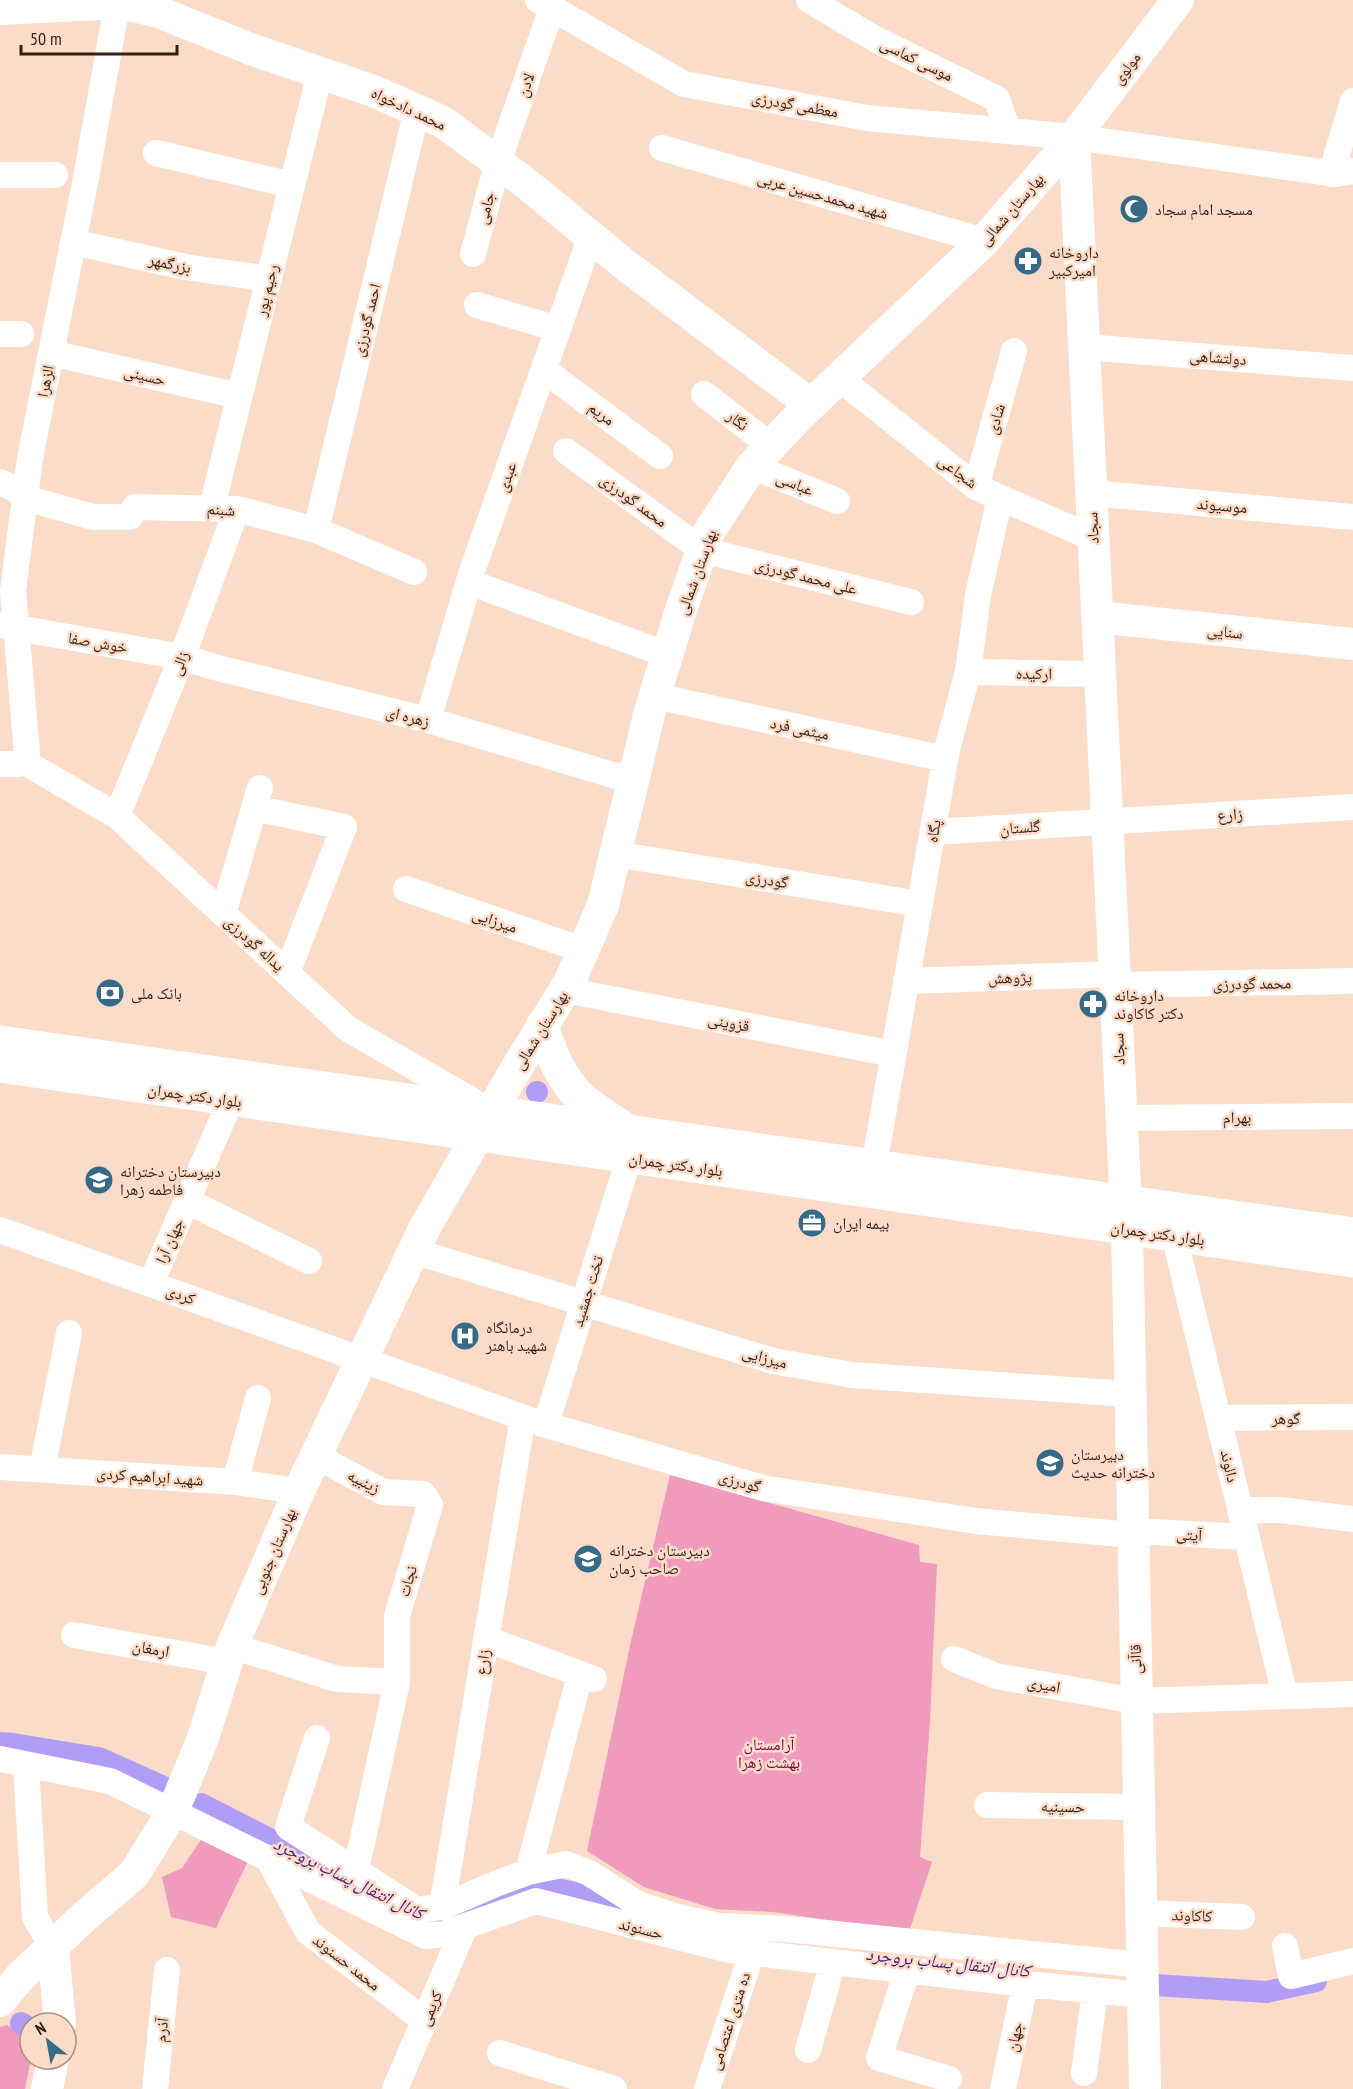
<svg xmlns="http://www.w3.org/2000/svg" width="1353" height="2089" font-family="'PT Sans Narrow','Noto Naskh Arabic',sans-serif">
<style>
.green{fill:#f09bbe}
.water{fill:#b29df6}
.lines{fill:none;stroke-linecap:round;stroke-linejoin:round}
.canal{stroke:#b29df6;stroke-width:22}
.minor{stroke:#fff;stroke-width:26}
.tertiary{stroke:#fff;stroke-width:32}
.secondary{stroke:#fff;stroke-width:33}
.labels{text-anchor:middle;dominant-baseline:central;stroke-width:5;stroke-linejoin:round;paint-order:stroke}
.street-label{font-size:16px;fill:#321f13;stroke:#fbdcc9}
.poi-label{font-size:16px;fill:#321f13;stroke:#fbdcc9;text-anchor:start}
.park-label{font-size:16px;fill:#790048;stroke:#fbdcc9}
.water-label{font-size:18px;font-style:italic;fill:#421b81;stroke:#fbdcc9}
</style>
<rect width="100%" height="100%" fill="#fbdcc9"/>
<path class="green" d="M 670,1475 L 919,1545 L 920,1562 L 937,1564 L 930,1721 L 920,1857 L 932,1862 L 909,1932 L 773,1912 L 715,1909 L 644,1887 L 587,1851 L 631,1641 Z
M 203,1837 L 249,1859 L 216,1928 L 171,1917 L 162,1877 L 182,1868 Z
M 7,2025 L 30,2039 L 31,2059 L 25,2089 L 0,2089 L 0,2027 Z"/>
<path class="water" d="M526 1092a11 11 0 1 1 22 0a11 11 0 1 1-22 0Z"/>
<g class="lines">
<path class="canal" d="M 0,1743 L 13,1744 L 99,1758 L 166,1788
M 201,1804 L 365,1888
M 445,1917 L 533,1888 L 561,1890 L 600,1898 L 640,1913
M 1154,1985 L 1267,1992 L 1316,1981
M 21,2023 L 30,2029"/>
<path class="minor" d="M 118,0 L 85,183 L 30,458 L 13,591 L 28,764 L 117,816 L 348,1029 L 483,1107
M 538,0 L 684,84 L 867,118 L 1074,137 L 1336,174 L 1353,171
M 809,0 L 877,40 L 997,99 L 1008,131
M 662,148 L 984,241
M 156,153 L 292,185
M 1331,174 L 1353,101
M 0,175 L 55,175
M 73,242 L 185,267 L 269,279
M 473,254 L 498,162 L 552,8
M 477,305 L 558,329
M 0,334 L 21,334
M 1084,347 L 1353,368
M 51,353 L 239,396
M 544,370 L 660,456
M 839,378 L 976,487 L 1093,538
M 704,394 L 771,446
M 566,451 L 702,550 L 911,602
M 752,466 L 837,501
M 0,482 L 25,494
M 976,487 L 1014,351
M 1091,493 L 1353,517
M 25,498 L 93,517 L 130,517 L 135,507 L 237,509 L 316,530 L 414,572
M 212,507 L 320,73
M 316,530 L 417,110
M 469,582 L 668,655
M 0,625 L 182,657 L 214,667 L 428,720 L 633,781
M 968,672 L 1100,674
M 655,696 L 945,759
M 428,720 L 472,571 L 591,236
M 0,764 L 17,764
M 254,808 L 344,827 L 287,973
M 117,816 L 182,657 L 237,509
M 933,832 L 1353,807
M 615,854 L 920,904
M 406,889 L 583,950
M 223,914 L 260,788
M 906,981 L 1114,974
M 1115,985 L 1353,981
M 565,990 L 893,1054
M 1121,1118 L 1353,1116
M 874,1166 L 947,749 L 968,672 L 978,595 L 1000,498
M 187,1201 L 309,1261
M 0,1230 L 536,1422 L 763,1488 L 976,1521 L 1132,1535
M 1174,1235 L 1285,1696
M 413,1251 L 773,1361 L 852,1375 L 1129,1394
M 151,1283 L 231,1100
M 1218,1418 L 1353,1417
M 546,1424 L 629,1158
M 316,1456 L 383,1492 L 423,1494 L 430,1505 L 397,1616 L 397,1682 L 356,1870
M 0,1467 L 235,1482 L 299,1491
M 42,1469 L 69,1333
M 235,1482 L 258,1398
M 1240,1510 L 1280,1510 L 1353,1519
M 1133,1531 L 1246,1537
M 74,1635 L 227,1662
M 486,1639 L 594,1679
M 232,1646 L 337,1679 L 397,1682
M 954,1659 L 996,1676 L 1136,1701 L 1353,1694
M 317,1738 L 288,1827 L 417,1910 L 442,1907 L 498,1883 L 528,1872 L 566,1864 L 589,1873 L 638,1904 L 678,1917 L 719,1926 L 786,1929 L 1142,1965
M 0,1759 L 110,1781 L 426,1936 L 443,1934 L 536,1901 L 729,1950 L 1025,1984 L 1143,1995
M 26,1765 L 35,1917 L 53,1948
M 987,1805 L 1139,1807
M 268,1858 L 308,1932 L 425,2021
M 528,1872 L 580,1675
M 442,1907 L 523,1417
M 1141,1913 L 1242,1917
M 1285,1946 L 1291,1976 L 1353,1961
M 907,1971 L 879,2058 L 949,2079
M 808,2050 L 833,1962
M 500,2053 L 614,2089
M 1084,2073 L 1095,1991
M 155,2089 L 167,1970
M 395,2089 L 465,1926
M 707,2089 L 757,1937
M 1003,2089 L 1025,1984"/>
<path class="tertiary" d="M 0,9 L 119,3 L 156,11 L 248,48 L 373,91 L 443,122 L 527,184 L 624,264 L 810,404
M 1074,137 L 1127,1228 L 1145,2089
M 1097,617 L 1353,644
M 53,1948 L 60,2023
M 0,2001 L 20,1977 L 84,1917 L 134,1874 L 173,1811 L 203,1738 L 232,1646 L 299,1491 L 424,1229 L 516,1069 L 569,983 L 603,905 L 650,711 L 681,610 L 708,533 L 752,466 L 800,415 L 984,241 L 1074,137 L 1178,0
M 47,2089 L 53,2059"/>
<path class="secondary" d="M 542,1026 C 551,1053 561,1080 583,1100 C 595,1110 610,1118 622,1127
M 0,1042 L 1353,1234
M 0,1066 L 1353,1261"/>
</g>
<defs>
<g id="mosque-disc" transform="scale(1.5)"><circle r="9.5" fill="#366b87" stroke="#fbdcc9"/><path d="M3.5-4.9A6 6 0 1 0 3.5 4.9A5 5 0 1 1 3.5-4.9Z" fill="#fff"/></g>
<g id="pharmacy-disc" transform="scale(1.5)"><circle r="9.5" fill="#366b87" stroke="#fbdcc9"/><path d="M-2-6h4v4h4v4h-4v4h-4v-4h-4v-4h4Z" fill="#fff"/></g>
<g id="bank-disc" transform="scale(1.5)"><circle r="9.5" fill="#366b87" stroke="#fbdcc9"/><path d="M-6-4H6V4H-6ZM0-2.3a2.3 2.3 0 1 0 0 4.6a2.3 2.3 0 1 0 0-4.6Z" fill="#fff"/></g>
<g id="school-disc" transform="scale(1.5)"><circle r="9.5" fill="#366b87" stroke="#fbdcc9"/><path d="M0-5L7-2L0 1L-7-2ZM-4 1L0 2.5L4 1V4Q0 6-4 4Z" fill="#fff"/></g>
<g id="office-disc" transform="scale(1.5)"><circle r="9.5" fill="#366b87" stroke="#fbdcc9"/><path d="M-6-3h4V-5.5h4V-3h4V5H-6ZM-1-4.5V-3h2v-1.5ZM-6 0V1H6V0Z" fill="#fff"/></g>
<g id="hospital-disc" transform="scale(1.5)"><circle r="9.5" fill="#366b87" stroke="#fbdcc9"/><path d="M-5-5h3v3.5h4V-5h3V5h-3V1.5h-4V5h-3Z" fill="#fff"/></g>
</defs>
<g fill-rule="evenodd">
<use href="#mosque-disc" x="1134" y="209"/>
<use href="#pharmacy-disc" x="1028" y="261"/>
<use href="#bank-disc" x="110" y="993"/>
<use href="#pharmacy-disc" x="1093" y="1004"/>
<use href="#school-disc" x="99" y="1180"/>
<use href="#office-disc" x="812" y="1223"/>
<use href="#hospital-disc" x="465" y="1336"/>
<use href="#school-disc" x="1050" y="1463"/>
<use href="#school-disc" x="588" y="1559"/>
</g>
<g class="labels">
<g class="street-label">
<text transform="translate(917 59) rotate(26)">موسی کماسی</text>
<text transform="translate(1126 68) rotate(-53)">مولوی</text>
<text transform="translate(525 85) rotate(-71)">لادن</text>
<text transform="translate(795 104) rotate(10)">معظمی گودرزی</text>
<text transform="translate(409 108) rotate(25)">محمد دادخواه</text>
<text transform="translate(823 195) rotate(16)">شهید محمدحسین عربی</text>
<text transform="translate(485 208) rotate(-75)">جامی</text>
<text transform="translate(1011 209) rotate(-49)">بهارستان شمالی</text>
<text transform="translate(170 263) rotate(12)">بزرگمهر</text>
<text transform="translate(266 290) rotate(-76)">رحیم پور</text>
<text transform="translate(366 320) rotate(-76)">احمد گودرزی</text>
<text transform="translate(1218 357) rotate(4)">دولتشاهی</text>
<text transform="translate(145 375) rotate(13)">حسینی</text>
<text transform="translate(45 381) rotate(-79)">الزهرا</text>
<text transform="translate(602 413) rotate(37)">مریم</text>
<text transform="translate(995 419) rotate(-74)">شادی</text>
<text transform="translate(738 420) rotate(38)">نگار</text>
<text transform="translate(958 471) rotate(37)">شجاعی</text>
<text transform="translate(506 477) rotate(-71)">عبدی</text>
<text transform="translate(795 483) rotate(22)">عباسی</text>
<text transform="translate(634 500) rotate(36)">محمد گودرزی</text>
<text transform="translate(1222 505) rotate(5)">موسیوند</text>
<text transform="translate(221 509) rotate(4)">شبنم</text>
<text transform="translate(1092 528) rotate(-93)">سجاد</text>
<text transform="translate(696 572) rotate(-70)">بهارستان شمالی</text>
<text transform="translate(806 576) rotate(14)">علی محمد گودرزی</text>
<text transform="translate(1225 631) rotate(6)">سنایی</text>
<text transform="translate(98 642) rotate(10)">خوش صفا</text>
<text transform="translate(179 663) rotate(-68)">زالی</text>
<text transform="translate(1034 673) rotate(1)">ارکیده</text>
<text transform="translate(408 716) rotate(14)">زهره ای</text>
<text transform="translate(800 728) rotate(12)">میثمی فرد</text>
<text transform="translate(1230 814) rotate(-3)">زارع</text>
<text transform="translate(1020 827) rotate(-4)">گلستان</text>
<text transform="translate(933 831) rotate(-80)">پگاه</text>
<text transform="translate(767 879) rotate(9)">گودرزی</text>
<text transform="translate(495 920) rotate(19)">میرزایی</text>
<text transform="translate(255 943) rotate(42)">یداله گودرزی</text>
<text transform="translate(1010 977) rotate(-2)">پژوهش</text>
<text transform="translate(1252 983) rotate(-1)">محمد گودرزی</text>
<text transform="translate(729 1022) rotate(11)">قزوینی</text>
<text transform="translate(540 1030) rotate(-58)">بهارستان شمالی</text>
<text transform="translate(1118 1049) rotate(-93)">سجاد</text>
<text transform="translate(195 1095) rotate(8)">بلوار دکتر چمران</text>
<text transform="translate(1237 1117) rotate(-1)">بهرام</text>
<text transform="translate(676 1164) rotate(8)">بلوار دکتر چمران</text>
<text transform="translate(1158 1233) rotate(8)">بلوار دکتر چمران</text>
<text transform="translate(169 1241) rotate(-66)">جهان آرا</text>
<text transform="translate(587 1291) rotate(-73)">تخت جمشید</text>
<text transform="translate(181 1294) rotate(20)">کردی</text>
<text transform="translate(765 1357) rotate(15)">میرزایی</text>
<text x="1286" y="1418">گوهر</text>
<text transform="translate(1230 1466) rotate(77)">دالوند</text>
<text transform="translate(150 1476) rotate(4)">شهید ابراهیم کردی</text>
<text transform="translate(364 1481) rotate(27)">زینبیه</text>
<text transform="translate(740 1481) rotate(16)">گودرزی</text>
<text transform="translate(1189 1534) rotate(3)">آیتی</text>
<text transform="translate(273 1551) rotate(-67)">بهارستان جنوبی</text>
<text transform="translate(407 1581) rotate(-74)">نجات</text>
<text transform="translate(151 1648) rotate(10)">ارمغان</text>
<text transform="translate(1135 1659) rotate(-91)">قاآنی</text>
<text transform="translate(482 1662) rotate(-81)">زارع</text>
<text transform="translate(1044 1684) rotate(10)">امیری</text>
<text transform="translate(1063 1806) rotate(1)">حسینیه</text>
<text transform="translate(1192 1915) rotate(2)">کاکاوند</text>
<text transform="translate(641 1928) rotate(14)">حسنوند</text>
<text transform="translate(347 1962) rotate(38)">محمد حسنوند</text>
<text transform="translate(430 2008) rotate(-67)">کریمی</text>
<text transform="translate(729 2021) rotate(-72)">ده متری اعتصامی</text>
<text transform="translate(161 2030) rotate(-84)">آذرم</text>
<text transform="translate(1014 2037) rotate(-78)">جهان</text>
</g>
<g class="poi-label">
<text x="1155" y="209">مسجد امام سجاد</text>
<text x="1049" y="252">داروخانه<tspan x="1049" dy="18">امیرکبیر</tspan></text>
<text x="131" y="993">بانک ملی</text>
<text x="1114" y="995">داروخانه<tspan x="1114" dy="18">دکتر کاکاوند</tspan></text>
<text x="120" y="1171">دبیرستان دخترانه<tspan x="120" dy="18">فاطمه زهرا</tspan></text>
<text x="833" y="1223">بیمه ایران</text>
<text x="486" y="1327">درمانگاه<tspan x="486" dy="18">شهید باهنر</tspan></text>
<text x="1071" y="1454">دبیرستان<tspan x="1071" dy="18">دخترانه حدیث</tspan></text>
<text x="609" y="1550">دبیرستان دخترانه<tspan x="609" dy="18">صاحب زمان</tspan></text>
</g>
<g class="park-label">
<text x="769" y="1744">آرامستان<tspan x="769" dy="18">بهشت زهرا</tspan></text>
</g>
<g class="water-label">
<text transform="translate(349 1878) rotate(26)">کانال انتقال پساب بروجرد</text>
<text transform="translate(948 1962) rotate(6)">کانال انتقال پساب بروجرد</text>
</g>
</g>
<g transform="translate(48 2041) rotate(329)"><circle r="28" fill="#fbdcc9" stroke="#ab9080" stroke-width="1.5"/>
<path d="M0-4.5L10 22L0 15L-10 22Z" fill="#366b87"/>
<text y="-9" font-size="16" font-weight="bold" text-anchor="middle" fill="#321f13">N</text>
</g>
<path d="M21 45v9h156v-9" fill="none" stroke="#321f13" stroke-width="3"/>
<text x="30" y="45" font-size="18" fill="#321f13" stroke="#fbdcc9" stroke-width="4.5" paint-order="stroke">50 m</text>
</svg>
